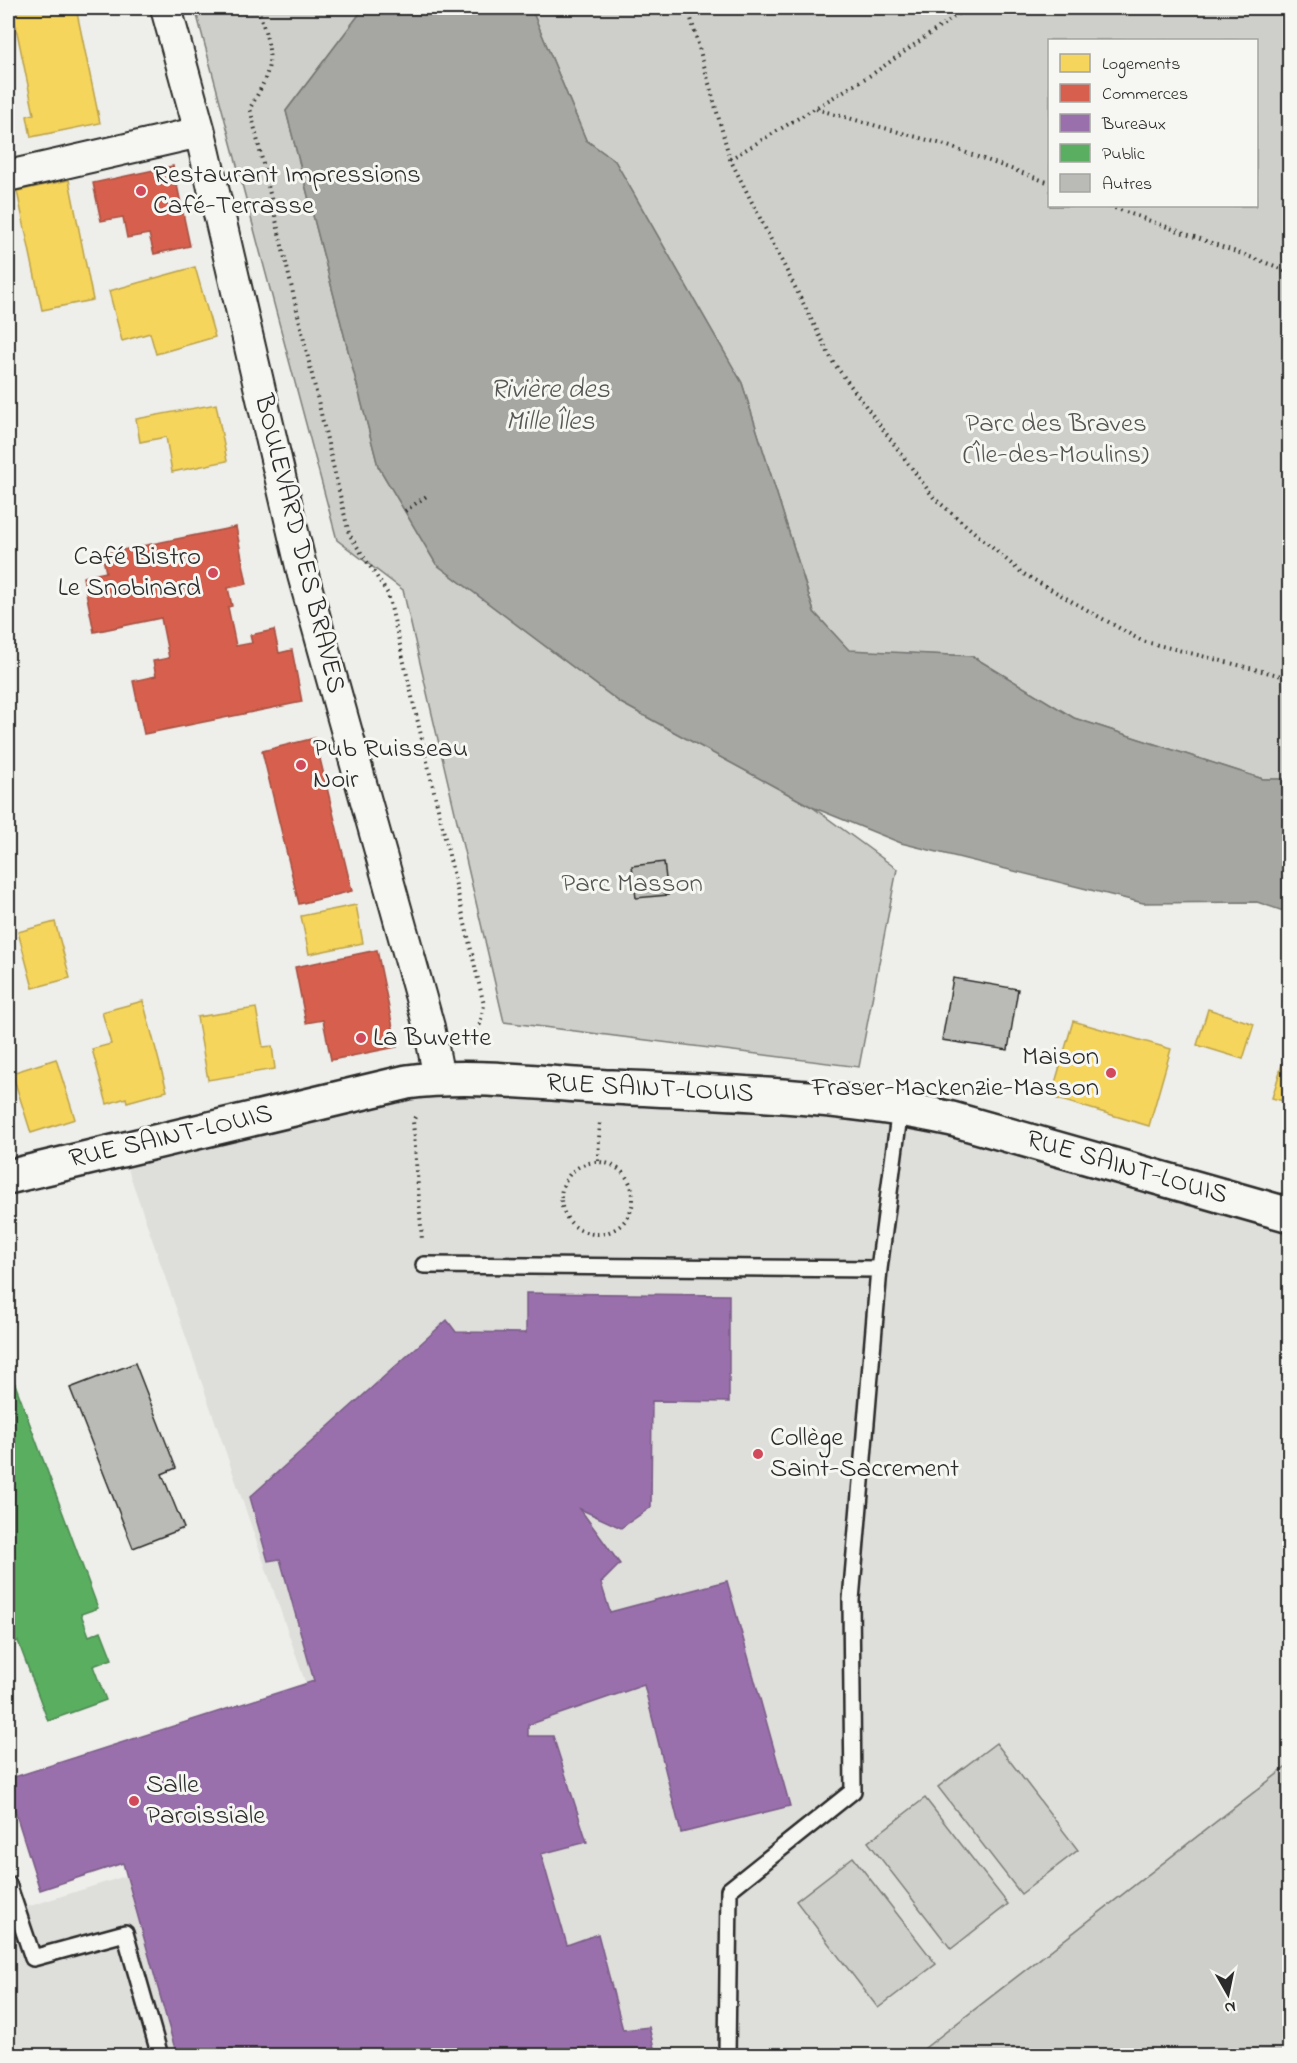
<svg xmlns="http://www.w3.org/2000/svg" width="1297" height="2063" font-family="'Indie Flower',sans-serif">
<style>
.built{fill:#dededb}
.green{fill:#cececa;stroke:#7c7c7a;stroke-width:1.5;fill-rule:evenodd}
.water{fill:#a6a6a3;stroke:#757573;stroke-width:1.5}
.homes{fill:#f6d55c;stroke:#b9a24d;stroke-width:1.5}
.shops{fill:#d6604d;stroke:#a35043;stroke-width:1.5}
.offices{fill:#9970ab;stroke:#785b85;stroke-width:1.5}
.public{fill:#5aae61;stroke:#4c8751;stroke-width:1.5}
.building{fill:#babab7;stroke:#2b2b2b;stroke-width:1.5}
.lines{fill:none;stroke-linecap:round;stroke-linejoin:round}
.lane-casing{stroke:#2b2b2b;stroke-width:20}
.street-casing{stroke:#2b2b2b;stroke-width:34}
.secondary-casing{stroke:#2b2b2b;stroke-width:38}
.path{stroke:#2b2b2b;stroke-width:4;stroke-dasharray:1.5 4.5;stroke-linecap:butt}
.lane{stroke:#f6f6f2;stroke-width:15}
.street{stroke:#f6f6f2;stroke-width:30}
.secondary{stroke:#f6f6f2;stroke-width:33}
.poi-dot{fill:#d1495b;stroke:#f6f6f2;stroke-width:2}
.labels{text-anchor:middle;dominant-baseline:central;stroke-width:6;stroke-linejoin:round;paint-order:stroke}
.poi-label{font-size:27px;fill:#2b2b2b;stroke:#f6f6f2;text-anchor:start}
.park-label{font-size:27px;fill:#545453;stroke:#f6f6f2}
.street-label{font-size:27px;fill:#2b2b2b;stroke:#f6f6f2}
.water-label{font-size:28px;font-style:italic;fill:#565655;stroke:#f6f6f2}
</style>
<rect width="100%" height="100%" fill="#eeeeea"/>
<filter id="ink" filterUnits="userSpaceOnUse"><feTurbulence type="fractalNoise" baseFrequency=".0167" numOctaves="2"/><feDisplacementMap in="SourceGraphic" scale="12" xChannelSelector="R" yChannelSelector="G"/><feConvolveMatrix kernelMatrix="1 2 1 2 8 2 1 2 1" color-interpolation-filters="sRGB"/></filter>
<g filter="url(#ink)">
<path class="built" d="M 433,1081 L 897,1122 L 995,1143 L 1289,1225 L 1289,2055 L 8,2055 L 8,1913 L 348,1806 L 122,1152 Z"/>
<path class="green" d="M 195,8 L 364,8 L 286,111 L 378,466 L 436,564 L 621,703 L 812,807 L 897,869 L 859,1067 L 504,1022 L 403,590 L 337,540 Z
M 531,8 L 1289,8 L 1289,779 L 1263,779 L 1074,718 L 972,656 L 849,651 L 814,612 L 742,383 L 615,161 L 586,140 ZM 1050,40 L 1256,40 L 1256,206 L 1050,206 Z
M 996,1743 L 1078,1850 L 1021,1894 L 938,1787 Z
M 1289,1765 L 1289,2055 L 916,2055 Z
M 925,1798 L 1008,1904 L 951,1949 L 868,1842 Z
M 853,1857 L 936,1964 L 878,2008 L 796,1901 Z"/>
<path class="water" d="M 364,8 L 531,8 L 586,140 L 615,161 L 742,383 L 814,612 L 849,650 L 972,656 L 1074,718 L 1263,779 L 1289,779 L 1289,913 L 1257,902 L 1143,903 L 901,843 L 812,807 L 621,703 L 436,564 L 378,466 L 286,111 Z"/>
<path class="homes" d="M 12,8 L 76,8 L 100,123 L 31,137 L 27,116 L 34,114 Z
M 69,180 L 93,300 L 42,310 L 17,191 Z
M 195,267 L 215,337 L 156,354 L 150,333 L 122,341 L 109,291 Z
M 216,404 L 227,461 L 172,472 L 166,437 L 140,442 L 136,419 Z
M 356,905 L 363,943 L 309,954 L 301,916 Z
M 55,922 L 70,978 L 33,988 L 18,932 Z
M 143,1001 L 167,1091 L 127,1102 L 126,1098 L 107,1104 L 92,1049 L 111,1044 L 102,1012 Z
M 256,1008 L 263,1047 L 272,1046 L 275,1069 L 208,1080 L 197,1017 Z
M 1208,1009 L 1254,1024 L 1243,1059 L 1197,1045 Z
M 1073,1021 L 1171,1049 L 1149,1126 L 1051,1097 Z
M 1290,1038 L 1290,1103 L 1272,1098 Z
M 56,1059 L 75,1119 L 31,1133 L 12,1073 Z"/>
<path class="shops" d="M 173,166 L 190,246 L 154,254 L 149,234 L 127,238 L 123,217 L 101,221 L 93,183 Z
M 236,527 L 247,584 L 228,588 L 232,606 L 228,607 L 236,646 L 252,643 L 250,635 L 274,630 L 279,653 L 292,650 L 302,702 L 144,734 L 133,681 L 156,676 L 153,661 L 169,658 L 161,618 L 94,632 L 83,577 L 106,572 L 102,554 Z
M 315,738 L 352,891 L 299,904 L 262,751 Z
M 377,950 L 397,1047 L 331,1060 L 323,1020 L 306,1023 L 295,967 Z"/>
<path class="offices" d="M 526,1293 L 729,1295 L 729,1402 L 652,1401 L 651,1507 L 621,1528 L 580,1509 L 620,1564 L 601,1583 L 610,1612 L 727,1581 L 790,1806 L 681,1833 L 644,1685 L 528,1725 L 528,1736 L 553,1736 L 587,1842 L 541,1854 L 567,1945 L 598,1934 L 623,2030 L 649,2027 L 656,2056 L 177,2056 L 123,1863 L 40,1890 L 8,1789 L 8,1779 L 314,1681 L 280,1559 L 268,1561 L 250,1497 L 447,1320 L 456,1332 L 526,1333 Z"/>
<path class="public" d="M 8,1365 L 98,1608 L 81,1614 L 89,1636 L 101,1631 L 112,1659 L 93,1666 L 106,1700 L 48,1721 L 18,1641 L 8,1645 Z"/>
<path class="building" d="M 664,862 L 668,895 L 636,898 L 632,866 Z
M 953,978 L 1018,989 L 1008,1050 L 942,1040 Z
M 135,1363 L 176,1468 L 162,1474 L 184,1528 L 133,1548 L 70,1388 Z"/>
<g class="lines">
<g class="lane-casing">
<path id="lane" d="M 424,1265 L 879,1269
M 8,1884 L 33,1958 L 125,1933 L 160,2056
M 727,2056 L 729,1890 L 853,1791 L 851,1600 L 879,1269 L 900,1108"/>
</g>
<g class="street-casing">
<path id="street" d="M 166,8 L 200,132 L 303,575 L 429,1027 L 439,1078
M 8,176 L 200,132"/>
</g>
<g class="secondary-casing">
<path id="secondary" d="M 8,1177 L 407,1082 C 475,1073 543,1084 612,1087 C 725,1093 840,1094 952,1119 L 1290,1215"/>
</g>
<path class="path" d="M 258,8 C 273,56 276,64 250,108 L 349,534 L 388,594 L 484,1005 L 480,1024 L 467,1041
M 688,8 L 730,159 L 833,362 L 934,498 L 1022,573 L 1142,641 L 1290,678
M 816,109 L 942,144 L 1050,183
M 730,159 L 874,73 L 967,8
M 1109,206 L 1275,266 L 1290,275
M 405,511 L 428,495
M 415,1117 L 413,1121 L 422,1240
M 598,1161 L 600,1120
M561 1198a36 36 0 1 1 72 0a36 36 0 1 1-72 0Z"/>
<use href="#lane" class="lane"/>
<use href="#street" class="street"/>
<use href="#secondary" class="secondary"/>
</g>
</g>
<g class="poi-dot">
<circle cx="141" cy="191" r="6"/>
<circle cx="213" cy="573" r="6"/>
<circle cx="301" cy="765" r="6"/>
<circle cx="361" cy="1038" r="6"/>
<circle cx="1111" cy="1073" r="6"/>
<circle cx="758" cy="1454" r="6"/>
<circle cx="134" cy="1801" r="6"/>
</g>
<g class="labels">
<g class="poi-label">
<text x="153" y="175">Restaurant Impressions<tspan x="153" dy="31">Café-Terrasse</tspan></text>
<text x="201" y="557" text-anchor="end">Café Bistro<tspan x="201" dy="31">Le Snobinard</tspan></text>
<text x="313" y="749">Pub Ruisseau<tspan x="313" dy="31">Noir</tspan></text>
<text x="373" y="1038">La Buvette</text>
<text x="1099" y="1057" text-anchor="end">Maison<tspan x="1099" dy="31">Fraser-Mackenzie-Masson</tspan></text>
<text x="770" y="1438">Collège<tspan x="770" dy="31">Saint-Sacrement</tspan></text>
<text x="146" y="1785">Salle<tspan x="146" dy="31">Paroissiale</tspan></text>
</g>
<g class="park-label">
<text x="1056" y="424">Parc des Braves<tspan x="1056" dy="31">(Île-des-Moulins)</tspan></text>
<text x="632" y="884">Parc Masson</text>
</g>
<g class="street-label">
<text transform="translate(299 544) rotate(76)">BOULEVARD DES BRAVES</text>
<text transform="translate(650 1089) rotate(3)">RUE SAINT-LOUIS</text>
<text transform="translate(171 1137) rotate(-13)">RUE SAINT-LOUIS</text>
<text transform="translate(1127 1168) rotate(16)">RUE SAINT-LOUIS</text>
</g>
<g class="water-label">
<text x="550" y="390">Rivière des<tspan x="550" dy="32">Mille Îles</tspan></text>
</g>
</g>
<rect width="1297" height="2063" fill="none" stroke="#f6f6f2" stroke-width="30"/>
<rect x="15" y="15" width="1267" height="2033" fill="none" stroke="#2b2b2b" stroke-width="2" filter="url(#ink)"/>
<rect x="1048" y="39" width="210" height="168" fill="#f6f6f2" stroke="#a5a5a2" stroke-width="1.5"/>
<rect x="1060" y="54" width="30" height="18" fill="#f6d55c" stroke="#a5a5a2" stroke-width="1.5"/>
<text x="1102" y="69" font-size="18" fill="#2b2b2b">Logements</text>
<rect x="1060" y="84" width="30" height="18" fill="#d6604d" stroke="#a5a5a2" stroke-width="1.5"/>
<text x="1102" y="99" font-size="18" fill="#2b2b2b">Commerces</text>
<rect x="1060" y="114" width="30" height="18" fill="#9970ab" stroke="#a5a5a2" stroke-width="1.5"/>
<text x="1102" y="129" font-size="18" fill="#2b2b2b">Bureaux</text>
<rect x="1060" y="144" width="30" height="18" fill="#5aae61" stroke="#a5a5a2" stroke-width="1.5"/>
<text x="1102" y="159" font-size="18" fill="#2b2b2b">Public</text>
<rect x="1060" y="174" width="30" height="18" fill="#babab7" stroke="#a5a5a2" stroke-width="1.5"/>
<text x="1102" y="189" font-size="18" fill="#2b2b2b">Autres</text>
<g transform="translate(1228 1994) rotate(171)" stroke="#f6f6f2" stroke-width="4.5" paint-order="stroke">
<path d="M0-4.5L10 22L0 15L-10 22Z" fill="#2b2b2b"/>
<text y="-9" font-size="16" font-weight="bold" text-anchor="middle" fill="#2b2b2b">N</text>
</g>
</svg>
